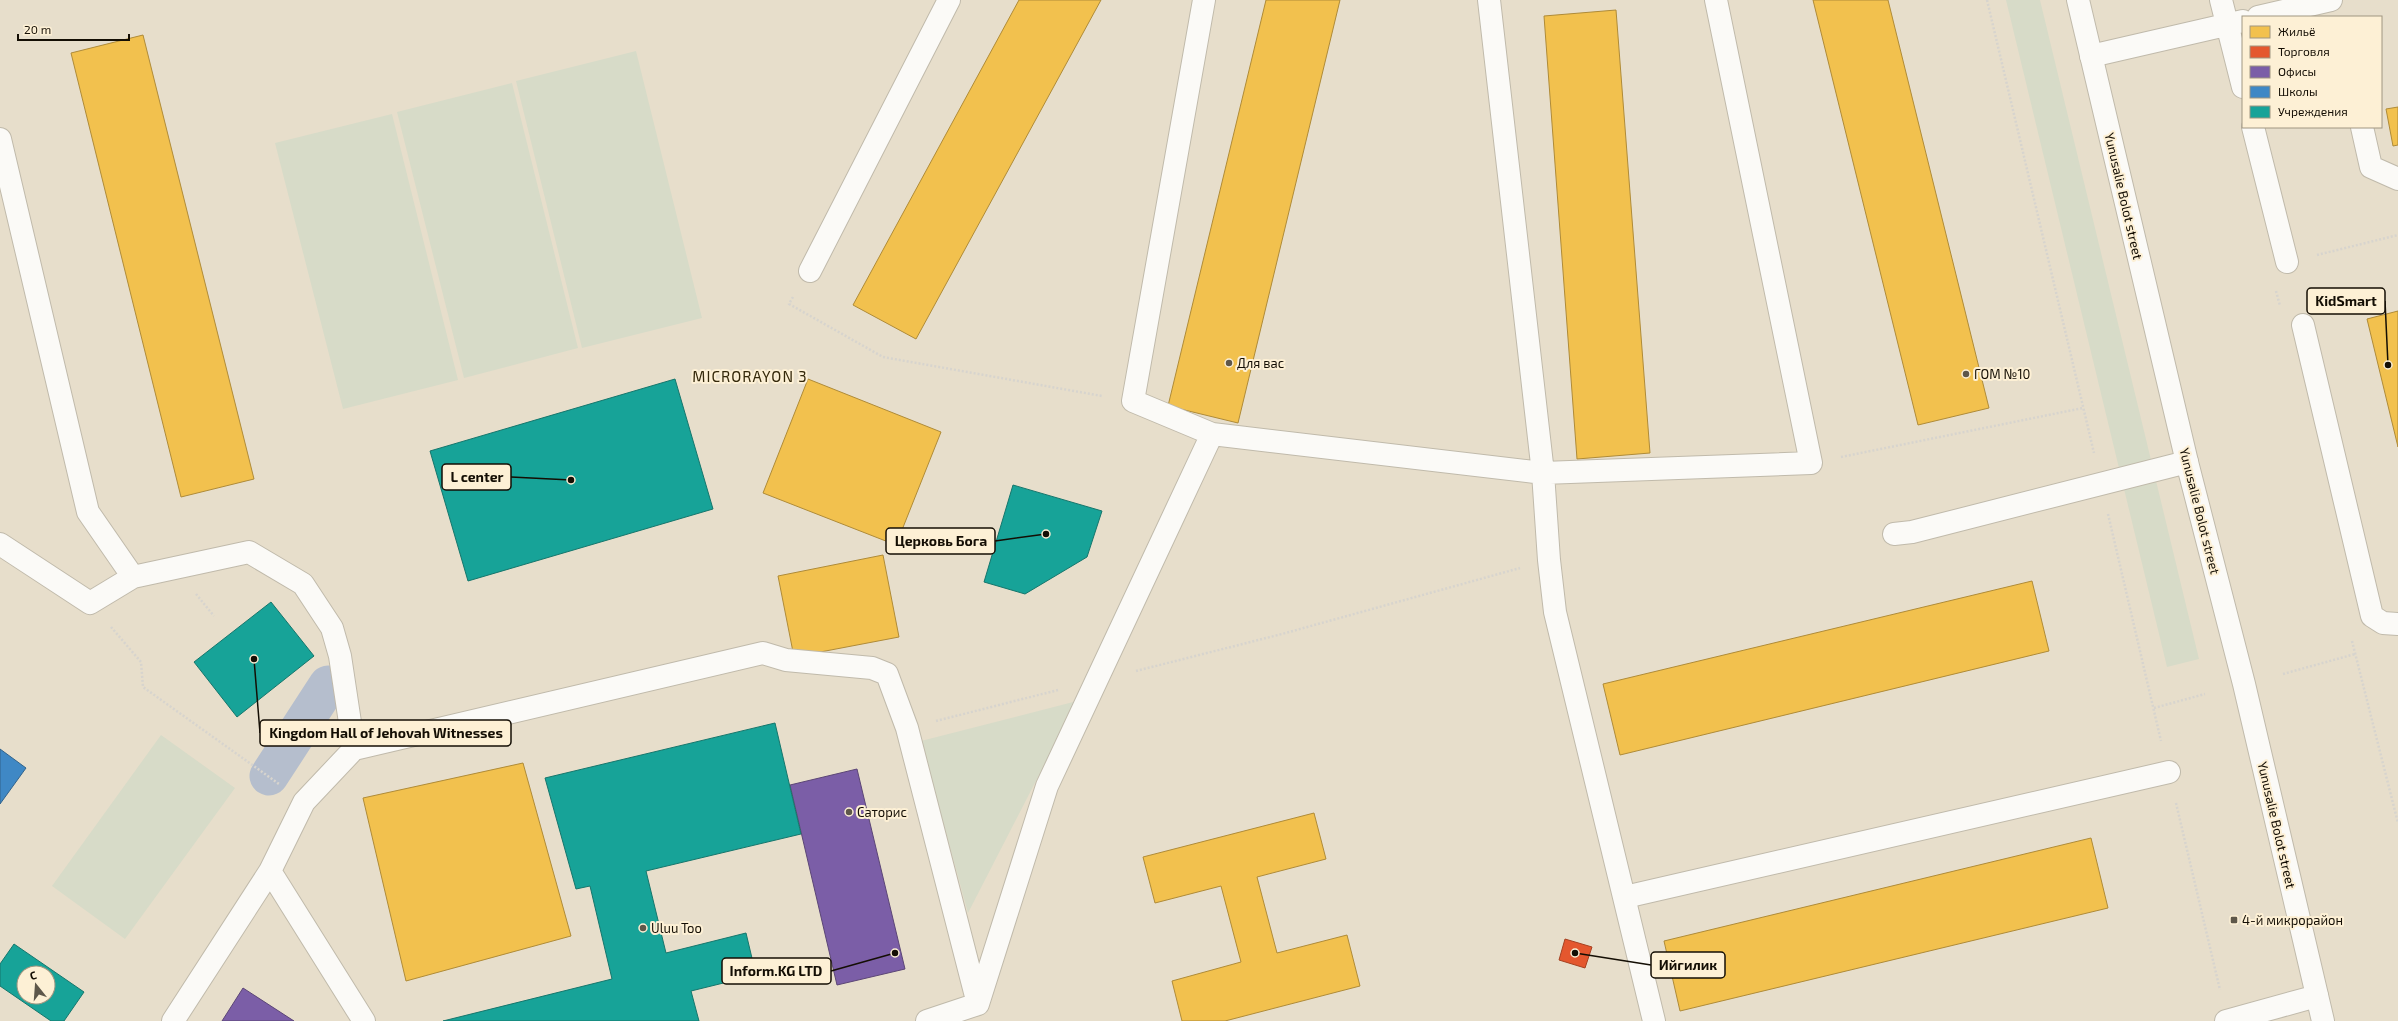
<svg xmlns="http://www.w3.org/2000/svg" width="2398" height="1021" font-family="'Exo 2',sans-serif">
<style>
.green{fill:#d7dbc8}
.homes{fill:#f2c14e;stroke:#af8b38}
.shops{fill:#e4572e;stroke:#a64121}
.offices{fill:#7b5ea7;stroke:#5c4676}
.schools{fill:#3f88c5;stroke:#32638b}
.public{fill:#17a398;stroke:#16766c;fill-rule:evenodd}
.lines{fill:none;stroke-linecap:round;stroke-linejoin:round}
.canal{stroke:#b5becd;stroke-width:39}
.minor-casing{stroke:#c0baab;stroke-width:24}
.major-casing{stroke:#c0baab;stroke-width:24}
.path{stroke:#d7d4ce;stroke-width:2.5;stroke-dasharray:2 2;stroke-linecap:butt}
.minor{stroke:#fbfaf7;stroke-width:22}
.major{stroke:#fbfaf7;stroke-width:22}
.poi-dot{fill:#5e574a;stroke:#fdf0d5;stroke-width:1.5}
.labels{text-anchor:middle;dominant-baseline:central;stroke-width:4;stroke-linejoin:round;paint-order:stroke}
.street-label{font-size:13px;fill:#140e04;stroke:#fdf0d5}
.poi-label{font-size:13px;fill:#140e04;stroke:#fdf0d5;text-anchor:start}
.quarter-label{font-size:15px;letter-spacing:1px;fill:#34280a;stroke:#fdf0d5}
.leader{fill:none;stroke:#140e04;stroke-width:1.5}
.callout-dot{fill:#140e04;stroke:#fdf0d5;stroke-width:1.5}
.callout{fill:#fdf0d5;stroke:#140e04;stroke-width:1.5}
.callout-label{font-size:14px;text-anchor:middle;font-weight:bold;fill:#140e04}
</style>
<rect width="100%" height="100%" fill="#e7decb"/>
<path class="green" d="M 2006,0 L 2040,0 L 2199,659 L 2167,667 Z
M 636,51 L 702,318 L 582,348 L 516,81 Z
M 512,83 L 578,348 L 464,378 L 397,112 Z
M 392,114 L 458,380 L 343,409 L 275,143 Z
M 1077,701 L 968,913 L 921,741 Z
M 161,735 L 235,788 L 125,939 L 52,886 Z"/>
<path class="homes" d="M 1019,0 L 1101,0 L 916,339 L 853,305 Z
M 1266,0 L 1340,0 L 1238,423 L 1168,406 Z
M 1813,0 L 1888,0 L 1989,408 L 1918,425 Z
M 1616,10 L 1650,453 L 1577,459 L 1544,16 Z
M 143,35 L 254,479 L 181,497 L 71,53 Z
M 2398,107 L 2398,145 L 2393,146 L 2386,109 Z
M 2398,311 L 2398,447 L 2367,319 Z
M 808,379 L 941,432 L 896,545 L 763,493 Z
M 883,555 L 899,637 L 794,657 L 778,576 Z
M 2032,581 L 2049,651 L 1620,755 L 1603,684 Z
M 523,763 L 571,936 L 406,981 L 363,798 Z
M 1314,813 L 1326,859 L 1257,877 L 1277,953 L 1347,935 L 1360,986 L 1225,1021 L 1182,1021 L 1172,981 L 1241,962 L 1221,886 L 1155,903 L 1143,857 Z
M 2091,838 L 2108,908 L 1680,1011 L 1664,941 Z"/>
<path class="shops" d="M 1565,939 L 1592,947 L 1585,968 L 1559,960 Z"/>
<path class="offices" d="M 857,769 L 905,969 L 837,985 L 790,785 Z
M 243,988 L 294,1021 L 222,1021 Z"/>
<path class="schools" d="M 0,749 L 26,768 L 0,804 Z"/>
<path class="public" d="M 675,379 L 713,509 L 468,581 L 430,451 Z
M 1013,485 L 1102,511 L 1087,557 L 1025,594 L 984,582 Z
M 271,602 L 314,656 L 237,717 L 194,662 Z
M 775,723 L 801,834 L 646,871 L 666,953 L 746,933 L 756,975 L 691,991 L 699,1021 L 443,1021 L 612,979 L 590,886 L 576,889 L 545,778 Z
M 14,944 L 84,992 L 64,1021 L 51,1021 L 0,986 L 0,964 ZM 24,973 L 48,973 L 48,997 L 24,997 Z"/>
<g class="lines">
<path class="canal" d="M 269,776 L 328,685"/>
<g class="minor-casing">
<path id="minor" d="M 1204,0 L 1133,401 L 1212,434
M 1489,0 L 1543,473 L 1811,463 L 1716,0
M 2221,0 L 2243,87
M 2258,17 L 2331,0
M 2091,56 L 2243,21
M 2253,127 L 2287,262
M 2362,127 L 2371,167 L 2398,179
M 0,139 L 88,512 L 133,577
M 810,271 L 949,0
M 2303,325 L 2372,616 L 2383,623 L 2398,624
M 1894,534 L 1912,532 L 2187,462
M 0,544 L 90,603 L 133,577 L 249,552 L 303,584 L 332,628 L 340,656 L 354,749
M 270,871 L 304,802 L 354,749 L 763,653 L 786,660 L 872,668 L 887,674 L 907,728 L 978,1004
M 1625,897 L 2169,772
M 978,1004 L 1047,786 L 1212,434 L 1543,473 L 1549,560 L 1555,612 L 1654,1021
M 173,1021 L 270,871 L 364,1021
M 927,1021 L 978,1004
M 2226,1021 L 2317,996"/>
</g>
<g class="major-casing">
<path id="major" d="M 2078,0 L 2187,462 L 2244,684 L 2323,1021"/>
</g>
<path class="path" d="M 1987,0 L 2094,453
M 2317,255 L 2398,235
M 2276,291 L 2280,306
M 793,297 L 789,304 L 883,357 L 1102,396
M 1841,457 L 2083,408
M 2108,514 L 2161,741
M 196,594 L 214,616
M 111,627 L 141,662 L 143,687 L 279,784
M 2352,641 L 2398,823
M 1136,671 L 1282,634 L 1520,568
M 2283,674 L 2355,654
M 2154,708 L 2205,694
M 936,721 L 1058,690
M 2176,803 L 2220,990"/>
<use href="#minor" class="minor"/>
<use href="#major" class="major"/>
</g>
<g class="poi-dot">
<circle cx="1229" cy="363" r="4"/>
<circle cx="1966" cy="374" r="4"/>
<circle cx="849" cy="812" r="4"/>
<rect x="2230" y="916" width="8" height="8" rx="2"/>
<circle cx="643" cy="928" r="4"/>
</g>
<g class="labels">
<g class="street-label">
<text transform="translate(2124 196) rotate(77)">Yunusalie Bolot street</text>
<text transform="translate(2200 511) rotate(76)">Yunusalie Bolot street</text>
<text transform="translate(2277 825) rotate(77)">Yunusalie Bolot street</text>
</g>
<g class="poi-label">
<text x="1237" y="363">Для вас</text>
<text x="1974" y="374">ГОМ №10</text>
<text x="857" y="812">Саторис</text>
<text x="2242" y="920">4-й микрорайон</text>
<text x="651" y="928">Uluu Too</text>
</g>
<g class="quarter-label">
<text x="750" y="376">MICRORAYON 3</text>
</g>
</g>
<path class="leader" d="M2388 365L2385 301M571 480L511 477M1046 534L995 541M254 659L260 733M1575 953L1651 965M895 953L831 971"/>
<g class="callout-dot">
<circle cx="2388" cy="365" r="4"/>
<circle cx="571" cy="480" r="4"/>
<circle cx="1046" cy="534" r="4"/>
<circle cx="254" cy="659" r="4"/>
<circle cx="1575" cy="953" r="4"/>
<circle cx="895" cy="953" r="4"/>
</g>
<g class="callout">
<rect x="2307" y="288" width="78" height="26" rx="4"/>
<rect x="442" y="464" width="69" height="26" rx="4"/>
<rect x="886" y="528" width="109" height="26" rx="4"/>
<rect x="260" y="720" width="251" height="26" rx="4"/>
<rect x="1651" y="952" width="74" height="26" rx="4"/>
<rect x="722" y="958" width="109" height="26" rx="4"/>
</g>
<g class="callout-label">
<text x="2346" y="306">KidSmart</text>
<text x="477" y="482">L center</text>
<text x="941" y="546">Церковь Бога</text>
<text x="386" y="738">Kingdom Hall of Jehovah Witnesses</text>
<text x="1688" y="970">Ийгилик</text>
<text x="776" y="976">Inform.KG LTD</text>
</g>
<rect x="2242" y="16" width="140" height="112" fill="#fdf0d5" stroke="#a09681"/>
<rect x="2250" y="26" width="20" height="12" fill="#f2c14e" stroke="#a09681"/>
<text x="2278" y="36" font-size="12" fill="#140e04">Жильё</text>
<rect x="2250" y="46" width="20" height="12" fill="#e4572e" stroke="#a09681"/>
<text x="2278" y="56" font-size="12" fill="#140e04">Торговля</text>
<rect x="2250" y="66" width="20" height="12" fill="#7b5ea7" stroke="#a09681"/>
<text x="2278" y="76" font-size="12" fill="#140e04">Офисы</text>
<rect x="2250" y="86" width="20" height="12" fill="#3f88c5" stroke="#a09681"/>
<text x="2278" y="96" font-size="12" fill="#140e04">Школы</text>
<rect x="2250" y="106" width="20" height="12" fill="#17a398" stroke="#a09681"/>
<text x="2278" y="116" font-size="12" fill="#140e04">Учреждения</text>
<g transform="translate(36 985) rotate(343)"><circle r="19" fill="#fdf0d5" stroke="#a09681"/>
<path d="M0-3L7 15L0 10L-7 15Z" fill="#5e574a"/>
<text y="-6" font-size="11" font-weight="bold" text-anchor="middle" fill="#140e04">С</text>
</g>
<path d="M18 34v6h111v-6" fill="none" stroke="#140e04" stroke-width="2"/>
<text x="24" y="34" font-size="12" fill="#140e04" stroke="#fdf0d5" stroke-width="3" paint-order="stroke">20 m</text>
</svg>
